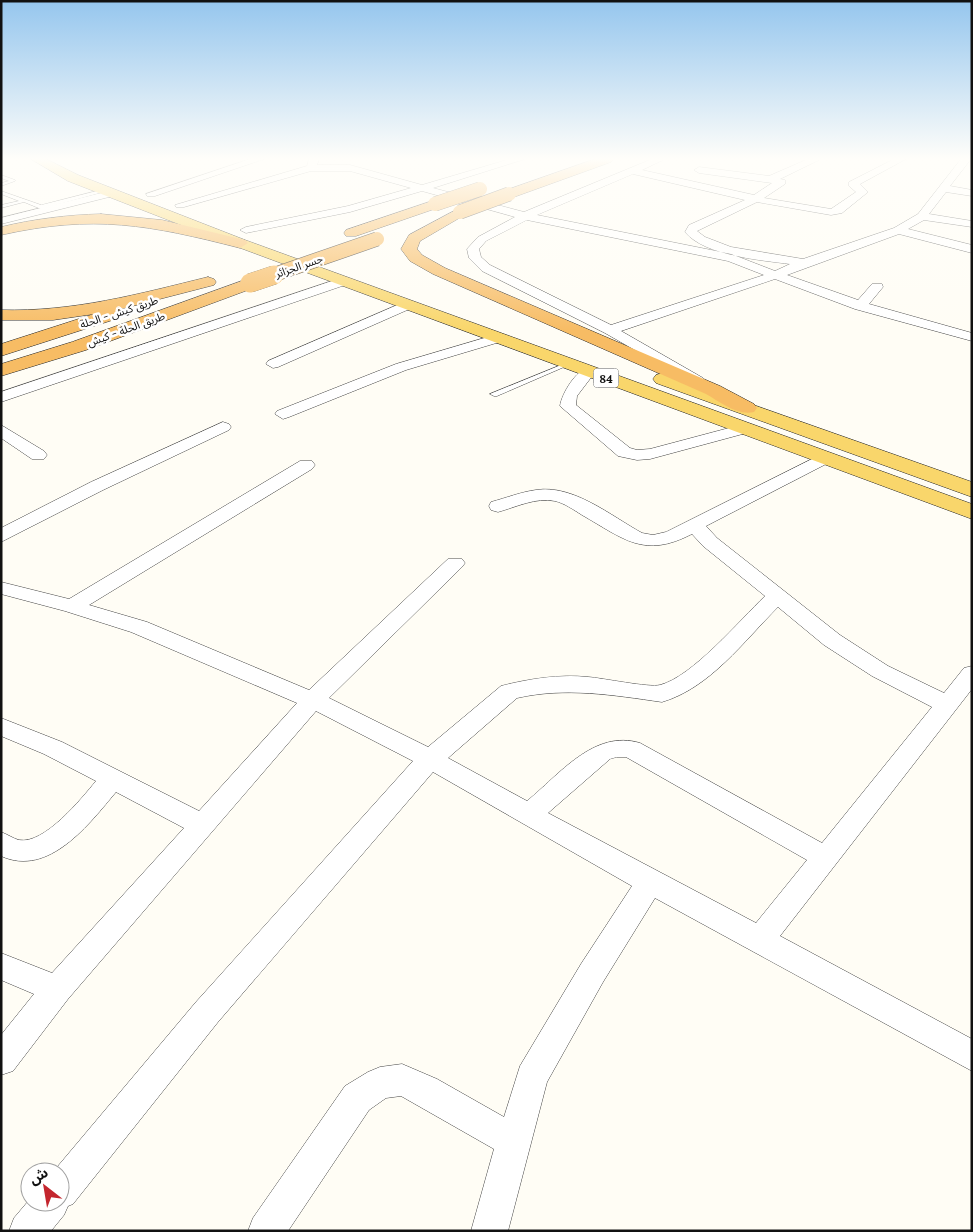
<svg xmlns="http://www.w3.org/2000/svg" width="973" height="1232" font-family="Lora,'Noto Sans Arabic',serif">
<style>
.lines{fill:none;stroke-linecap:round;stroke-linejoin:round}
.service-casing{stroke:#444;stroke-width:1}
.minor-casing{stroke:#444;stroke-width:1}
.primary-casing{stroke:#222;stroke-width:1}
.trunk-casing{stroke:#222;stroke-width:1}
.service{fill:#fff;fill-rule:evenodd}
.minor{fill:#fff;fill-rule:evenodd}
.primary{fill:#f9d66b;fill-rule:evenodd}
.trunk{fill:#f7bc64;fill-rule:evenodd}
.trunk-bridge-far1-casing{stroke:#222;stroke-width:15;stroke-linecap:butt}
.trunk-bridge-casing{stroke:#222;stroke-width:19;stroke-linecap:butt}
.trunk-bridge-far1{stroke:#f7bc64;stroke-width:14}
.trunk-bridge{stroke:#f7bc64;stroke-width:19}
.labels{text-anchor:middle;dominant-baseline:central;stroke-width:5;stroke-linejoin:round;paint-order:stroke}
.far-street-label{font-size:11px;fill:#111;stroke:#fff}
.shield{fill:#fff;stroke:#585858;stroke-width:1}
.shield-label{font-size:12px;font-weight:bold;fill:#111}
</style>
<rect width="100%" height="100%" fill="#fffdf5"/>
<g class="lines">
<g class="service-casing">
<path id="service" d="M 1,175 L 15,180 L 15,181 L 1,186 L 1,183 L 9,181 L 1,178 Z
M 105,189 L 107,191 L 41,209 L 24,202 L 1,208 L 1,205 L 19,201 L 1,194 L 1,191 L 41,205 Z
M 566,363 L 571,364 L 497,396 L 494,396 L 490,394 Z"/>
</g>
<g class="minor-casing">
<path id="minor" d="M 250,159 L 264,159 L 155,196 L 147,196 L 146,194 Z
M 309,159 L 319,159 L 317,165 L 350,165 L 422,185 L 510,159 L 525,159 L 433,188 L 524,212 L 652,159 L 665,159 L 642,170 L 754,195 L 772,183 L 699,173 L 694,170 L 699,167 L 769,176 L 808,159 L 821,159 L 780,179 L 785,180 L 785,184 L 764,198 L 831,209 L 856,192 L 849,186 L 849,182 L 894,159 L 906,159 L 860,184 L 868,192 L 842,213 L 831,215 L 757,202 L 697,231 L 705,237 L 731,247 L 803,259 L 894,228 L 918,214 L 961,159 L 971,159 L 950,186 L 972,190 L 972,196 L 946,192 L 929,214 L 972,221 L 972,227 L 924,220 L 908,229 L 972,245 L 972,253 L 899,234 L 787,275 L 858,300 L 872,284 L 882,284 L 883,287 L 869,304 L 972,333 L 972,341 L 855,309 L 775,279 L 621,331 L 703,378 L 706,381 L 703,384 L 698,386 L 605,333 L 482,271 L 469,258 L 467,249 L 478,237 L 515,217 L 422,191 L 350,212 L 246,233 L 240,230 L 246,227 L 348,206 L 411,188 L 350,171 L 311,171 L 184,207 L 176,207 L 175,205 L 307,166 ZM 633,174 L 745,200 L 689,225 L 685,232 C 705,256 761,260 790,264 L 775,271 L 731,254 L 537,215 ZM 527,220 L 728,261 L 764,275 L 611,325 L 490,265 L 481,257 L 479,249 L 486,241 Z
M 113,190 L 118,193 L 117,195 L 1,224 L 1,218 Z
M 344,277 L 350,281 L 348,284 L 1,402 L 1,392 Z
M 409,300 L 416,304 L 414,307 L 278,367 L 273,368 L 266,364 L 268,361 Z
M 498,334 L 503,335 L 505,338 L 503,341 L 406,370 L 289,417 L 283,419 L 275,414 L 277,411 L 396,364 Z
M 589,367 L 596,371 L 577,396 L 576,405 L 630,448 L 637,450 L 650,449 L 744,424 L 750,426 L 752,429 L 750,432 L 650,459 L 637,460 L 618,456 L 560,406 C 562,393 576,370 589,367 Z
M 223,422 L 229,424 L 231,427 L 229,430 L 103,490 L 1,542 L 1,528 L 91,482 Z
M 1,425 L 44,451 L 47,455 L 44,459 L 32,459 L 1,438 Z
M 824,453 L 830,454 L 833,458 L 830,462 L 706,526 L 717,538 L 840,635 L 888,666 L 944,693 L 964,668 L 972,666 L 972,689 L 780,936 L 972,1039 L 972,1071 L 655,898 L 603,982 L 547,1082 L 508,1231 L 471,1231 L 494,1149 L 401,1096 L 386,1098 L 369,1110 L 288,1231 L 248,1231 L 253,1218 L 345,1086 L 368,1072 L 380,1067 L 402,1064 L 437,1079 L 504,1117 L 520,1066 L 581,964 L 632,886 L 433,772 L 218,1022 L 73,1204 L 68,1206 L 64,1215 L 51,1231 L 9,1231 L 14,1218 L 30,1199 L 30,1202 L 60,1202 L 60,1172 L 53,1172 L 196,1002 L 413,761 L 316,711 L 68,999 L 13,1071 L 1,1075 L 1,1035 L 34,994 L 1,980 L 1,953 L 52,973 L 184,828 L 116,792 C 90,823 49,878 1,856 L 1,832 C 7,834 14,839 19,840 C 44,845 82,798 96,781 L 44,754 L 1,736 L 1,718 L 62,742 L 199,811 L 297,703 L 131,632 L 65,611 L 1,594 L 1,582 L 69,599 L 300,461 L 312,461 L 315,465 L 312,469 L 89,605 L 147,622 L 309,690 L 448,559 L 462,559 L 465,563 L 462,567 L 329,698 L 428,747 L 501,686 C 528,679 560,674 588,677 C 602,678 650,688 660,685 C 692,677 740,620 765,596 L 703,546 L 692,534 C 644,559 624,539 582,515 C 574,510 564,503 555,501 C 536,497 516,507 498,512 L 491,510 L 489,506 L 491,502 C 506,498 521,492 536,490 C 573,484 611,516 642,533 L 653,535 L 666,532 ZM 778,607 L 824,645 L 872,676 L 932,707 L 822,843 L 640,743 C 594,729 559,775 527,801 L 448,758 L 517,698 C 565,687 613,695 662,702 C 710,688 744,641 778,607 ZM 617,757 L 626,757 L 807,860 L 756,923 L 548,813 L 610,759 Z"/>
</g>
<g class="primary-casing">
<path id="primary" d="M 31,159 L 46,159 L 78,175 L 245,240 L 972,504 L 972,519 L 235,246 L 68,181 Z
M 663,373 L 972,482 L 972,497 L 656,383 L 653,379 L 656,375 Z"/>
</g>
<g class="trunk-casing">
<path id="trunk" d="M 595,159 L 613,159 L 611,162 L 514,197 L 504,197 L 502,194 L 504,191 Z
M 435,200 L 440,201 L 442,204 L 440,207 L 356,236 L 346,236 L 344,233 L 346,230 Z
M 456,210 L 463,214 L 461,217 L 420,241 L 417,249 L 422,255 L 445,268 L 720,386 L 754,404 L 757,408 L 754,412 C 738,416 720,402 706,394 L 433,274 L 410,261 L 401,249 L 409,235 Z
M 101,214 L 162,220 L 245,240 L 248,243 L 240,248 C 150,225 94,214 1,235 L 1,227 C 34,219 67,215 101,214 Z
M 208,277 L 214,279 L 216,282 L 214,285 L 121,309 L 125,313 L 122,317 L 1,356 L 1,344 L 94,314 L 53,320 L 1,320 L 1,310 C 73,312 139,294 208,277 Z
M 250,278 L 256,279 L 258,283 L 256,287 L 86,350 L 1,376 L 1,364 L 72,342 Z"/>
</g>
<use href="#service" class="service"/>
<use href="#minor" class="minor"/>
<use href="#primary" class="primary"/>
<use href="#trunk" class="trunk"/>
<g class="trunk-bridge-far1-casing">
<path id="trunk-bridge-far1" d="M 435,204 L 480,189
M 460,212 L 509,194
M 270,276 L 377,239"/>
</g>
<g class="trunk-bridge-casing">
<path id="trunk-bridge" d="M 250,283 L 274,275"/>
</g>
<use href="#trunk-bridge-far1" class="trunk-bridge-far1"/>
<use href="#trunk-bridge" class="trunk-bridge"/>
</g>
<linearGradient id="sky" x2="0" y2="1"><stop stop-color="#95c6ee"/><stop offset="0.48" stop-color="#fffefa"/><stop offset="1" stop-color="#fffefa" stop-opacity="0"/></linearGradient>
<rect width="973" height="331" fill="url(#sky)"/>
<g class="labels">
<g class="far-street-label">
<text transform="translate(299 266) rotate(-19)">جسر الجزائر</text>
<text transform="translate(119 312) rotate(-18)">طريق كيش - الحلة</text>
<text transform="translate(126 329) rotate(-20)">طريق الحلة - كيش</text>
</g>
<rect class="shield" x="593.5" y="368.5" width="25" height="19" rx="4"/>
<g class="shield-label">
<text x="606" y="378">84</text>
</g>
</g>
<rect width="973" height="1232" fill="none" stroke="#111111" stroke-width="5"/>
<g transform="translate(45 1187) rotate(329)"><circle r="24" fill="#ffffff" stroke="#a0a0a0"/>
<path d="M0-4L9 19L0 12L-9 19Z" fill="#c4262e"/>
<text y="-8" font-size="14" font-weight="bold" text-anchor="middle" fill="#111111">ش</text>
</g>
</svg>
